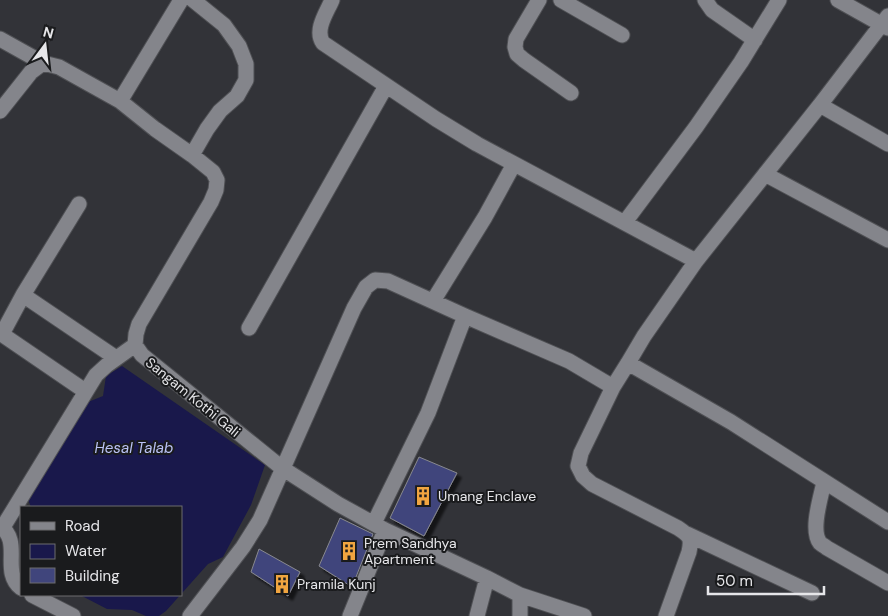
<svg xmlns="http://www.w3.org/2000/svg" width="888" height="616" font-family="'DM Sans',sans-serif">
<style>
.water{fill:#19184b}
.building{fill:#40457c;stroke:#88898f;filter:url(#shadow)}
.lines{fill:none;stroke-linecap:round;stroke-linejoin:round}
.street-casing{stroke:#4f5054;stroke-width:17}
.street{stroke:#84858b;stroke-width:15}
.labels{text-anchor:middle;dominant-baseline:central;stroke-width:4;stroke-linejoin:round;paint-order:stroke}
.street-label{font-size:14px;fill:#e6e6e9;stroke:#1a1b1d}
.poi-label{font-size:14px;fill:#e6e6e9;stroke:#1a1b1d;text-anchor:start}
.water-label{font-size:15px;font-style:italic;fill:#bac2f5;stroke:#1a1b1d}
</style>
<defs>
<filter id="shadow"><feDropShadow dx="4.5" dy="4.5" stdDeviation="1" flood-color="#0009"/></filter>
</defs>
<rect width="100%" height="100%" fill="#323338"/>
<path class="water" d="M 122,366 L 265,465 L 251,505 L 223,557 L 208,564 L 166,611 L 159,616 L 146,616 L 132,610 L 107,609 L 80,595 L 181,595 L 181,507 L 31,507 L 26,495 L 83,404 L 103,396 L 106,376 Z"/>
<path class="building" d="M 419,457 L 457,473 L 424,536 L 390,518 Z
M 340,518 L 373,534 L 352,587 L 319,566 Z
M 259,549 L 300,572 L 288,596 L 251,572 Z"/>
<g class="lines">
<g class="street-casing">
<path id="street" d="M 332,0 C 327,12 314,30 323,43 L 436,119 L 477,144 L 696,261
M 539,0 L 516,39 L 515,47 L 517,54 L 524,60 L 571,93
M 561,0 L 622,35
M 705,0 L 712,10 L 755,40
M 838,0 L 888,28
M 888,16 L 820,105 L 888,144
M 0,39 L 43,63
M 120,101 L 181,0
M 0,111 L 31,72 L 43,63 L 59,67 L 120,101 L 155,129 L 192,155 L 213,172 L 217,180 L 216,190 L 211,202 L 139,324 L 136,334 L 135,345 L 142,355 L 282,468 L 338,504 L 385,530 L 487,578 L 520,595 L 584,616
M 192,155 L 207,129 L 220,111 L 237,96 L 246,80 L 246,64 L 239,46 L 224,25 L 193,0
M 765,174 L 888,240
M 625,222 L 696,127 L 741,62 L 779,0
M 23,295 L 116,358
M 433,301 L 485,217 L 514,164
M 249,328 L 386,86
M 0,333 L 85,391
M 2,334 L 23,295 L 79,204
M 628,363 L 731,422 L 888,522
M 824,482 C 821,497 810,530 820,543 C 822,545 825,546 827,548 L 888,583
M 374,523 L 428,413 L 465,316
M 0,526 C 23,542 0,571 21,588
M 3,527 L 96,375 L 107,365 L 135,345
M 687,534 L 812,593
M 32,595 L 73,616
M 520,595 L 520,616
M 190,616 L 243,547 L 260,520 L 354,308 L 366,287 L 375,280 L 388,281 L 465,316 L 569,361 L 613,387
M 350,616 L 385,530
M 477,616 L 487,578
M 666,616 L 689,552 C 692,538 690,536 678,528 L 592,484 L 583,476 L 578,466 L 581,453 L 613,387 L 628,363 L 644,336 L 696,261 L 820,105"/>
</g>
<use href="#street" class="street"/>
</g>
<defs>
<g id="building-bare" transform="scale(1.5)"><path d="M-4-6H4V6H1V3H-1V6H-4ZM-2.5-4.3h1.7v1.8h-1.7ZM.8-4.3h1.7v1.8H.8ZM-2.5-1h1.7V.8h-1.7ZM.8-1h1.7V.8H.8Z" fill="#f1a540" stroke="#1a1b1d" stroke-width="2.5" paint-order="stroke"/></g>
</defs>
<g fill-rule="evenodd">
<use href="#building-bare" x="423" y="496"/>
<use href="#building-bare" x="349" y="551"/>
<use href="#building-bare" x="282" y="584"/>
</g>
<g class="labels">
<g class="street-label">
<text transform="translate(193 397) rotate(39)">Sangam Kothi Gali</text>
</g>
<g class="poi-label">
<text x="438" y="496">Umang Enclave</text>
<text x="364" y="543">Prem Sandhya<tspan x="364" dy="16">Apartment</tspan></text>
<text x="297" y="584">Pramila Kunj</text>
</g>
<g class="water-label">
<text x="134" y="448">Hesal Talab</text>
</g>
</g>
<rect x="20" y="506" width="162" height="90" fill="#1a1b1d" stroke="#6c6c6f"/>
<rect x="30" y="522" width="25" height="8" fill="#84858b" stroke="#6c6c6f"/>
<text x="65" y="531" font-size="15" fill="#e6e6e9">Road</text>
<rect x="30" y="544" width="25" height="15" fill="#19184b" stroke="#6c6c6f"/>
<text x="65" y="556" font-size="15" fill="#e6e6e9">Water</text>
<rect x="30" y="568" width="25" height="15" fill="#40457c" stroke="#6c6c6f"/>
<text x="65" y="581" font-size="15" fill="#e6e6e9">Building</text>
<g transform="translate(45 45) rotate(15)" stroke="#1a1b1d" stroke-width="4" paint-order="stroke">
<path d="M0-4L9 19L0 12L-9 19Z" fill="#e6e6e9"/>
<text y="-8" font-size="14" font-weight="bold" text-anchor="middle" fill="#e6e6e9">N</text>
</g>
<path d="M708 586v8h116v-8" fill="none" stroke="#e6e6e9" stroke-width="2.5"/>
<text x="716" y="586" font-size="15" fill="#e6e6e9" stroke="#1a1b1d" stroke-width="4" paint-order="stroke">50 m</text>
</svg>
